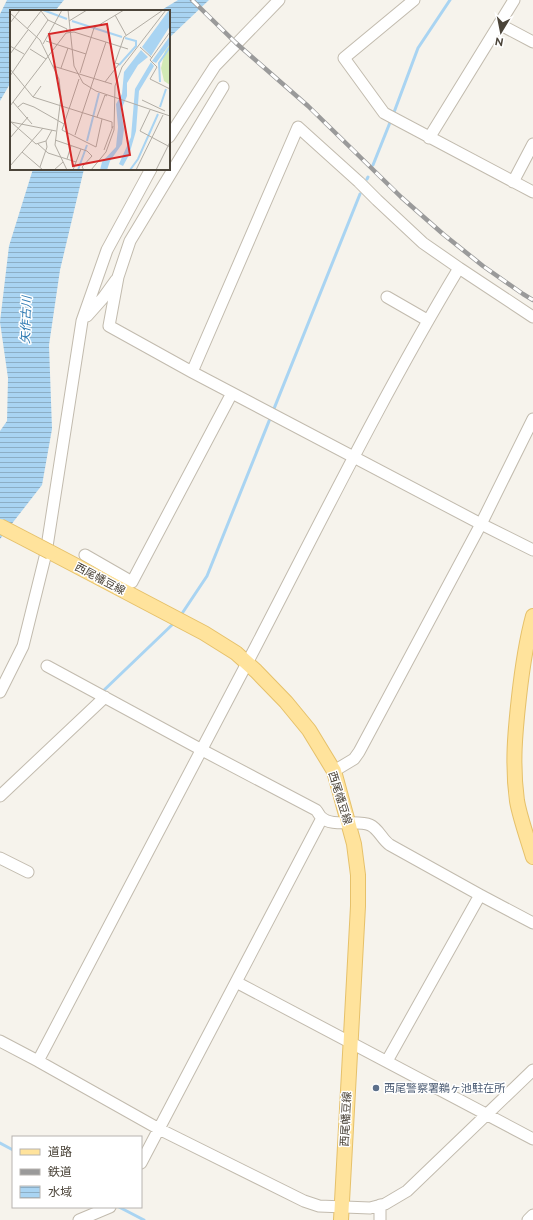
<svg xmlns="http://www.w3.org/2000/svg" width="533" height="1220" font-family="Raleway,'Noto Sans JP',sans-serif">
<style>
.water{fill:url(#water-rules)}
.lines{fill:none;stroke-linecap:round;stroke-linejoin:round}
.stream{stroke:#a9d4f2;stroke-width:3}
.minor-casing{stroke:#c2bbae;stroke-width:13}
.major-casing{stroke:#e6c16a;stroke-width:16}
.minor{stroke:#fff;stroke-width:11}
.major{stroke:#ffe39c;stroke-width:14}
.rail-casing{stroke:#9a9a9a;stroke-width:4.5}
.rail{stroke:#fff;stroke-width:3;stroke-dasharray:9;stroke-linecap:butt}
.major-bridge-casing{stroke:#e6c16a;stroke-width:16;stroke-linecap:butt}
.major-bridge{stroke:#ffe39c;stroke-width:14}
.service-dot{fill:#5c6f8a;stroke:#fff;stroke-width:1.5}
.labels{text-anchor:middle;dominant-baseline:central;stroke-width:3;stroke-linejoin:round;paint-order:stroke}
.street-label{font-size:11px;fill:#4b4439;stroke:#fff}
.service-label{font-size:11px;fill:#4e5e75;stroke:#fff;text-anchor:start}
.water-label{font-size:12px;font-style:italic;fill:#2e7ab2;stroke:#fff}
.inset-river{fill:none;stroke:#a9d4f2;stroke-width:2}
.inset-road{fill:none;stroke:#b2ada4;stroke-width:1}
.view{fill:#d62828;fill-opacity:0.15;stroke:#d62828;stroke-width:2}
.inset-edge{fill:none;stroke:#4b4439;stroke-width:2}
</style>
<defs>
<pattern id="water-rules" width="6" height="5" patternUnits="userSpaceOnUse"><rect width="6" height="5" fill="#a9d4f2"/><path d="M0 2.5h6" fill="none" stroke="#8caec5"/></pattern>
</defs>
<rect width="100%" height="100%" fill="#f6f3ec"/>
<path class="water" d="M 7,0 L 64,0 L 55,11 L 11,11 L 11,82 L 0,101 L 0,14 Z
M 178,0 L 209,0 L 169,38 L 169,11 L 160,11 Z
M 33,169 L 84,169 L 60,270 L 49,345 L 52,429 L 42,485 L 0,539 L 0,431 L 7,421 L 8,378 L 0,322 L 9,246 Z"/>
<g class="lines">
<path class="stream" d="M 393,115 L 418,48 L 450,0
M 373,165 L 391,120
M 367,179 L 368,177
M 181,615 L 207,576 L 360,194
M 102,692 L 174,623
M 0,1143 L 13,1150
M 119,1207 L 144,1220"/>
<g class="minor-casing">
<path id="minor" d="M 414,0 L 344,58 L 384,113 L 533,192
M 499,24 L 533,42
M 223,87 L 130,241 L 118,277 L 109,326 L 192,372 L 481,524 L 533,550
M 169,137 L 215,66 L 279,0
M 429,138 L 514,0
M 513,182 L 533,144
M 387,297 L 427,320
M 87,316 L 103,298 L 116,280
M 192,372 L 298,127 L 359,182 L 377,200 L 423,243 L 459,268 L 533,317
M 85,555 L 132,582 L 232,393
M 47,666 L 202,750 L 316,810 C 318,812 319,815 321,817 C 332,828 357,819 370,825 C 379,829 382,840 390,845 L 480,895 L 533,923
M 0,692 L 23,646 L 46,553 L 82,321 L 107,250 L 151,169
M 334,771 L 354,759 L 359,752 L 481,524 L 533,419
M 0,796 L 105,697
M 0,858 L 28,872
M 236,982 L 533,1139
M 0,1041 L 38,1061 L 159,1129 L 304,1201 L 319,1206 L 370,1208 L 385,1204 L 407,1191 L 533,1070
M 38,1061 C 110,922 184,785 256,646 C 322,519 385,391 459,268
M 387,1061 L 480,895
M 141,1163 L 322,818
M 79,1220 L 110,1207
M 380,1220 L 380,1205
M 528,1220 L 533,1215"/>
</g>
<g class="major-casing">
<path id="major" d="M 50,552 L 204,633 L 236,653 L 256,671 L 286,702 L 309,730 L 334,771 L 354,844 L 358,875 L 358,906 L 341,1220
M 533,616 C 526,642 522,670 519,697 C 515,733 512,765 517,801 C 520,818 528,840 533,857"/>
</g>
<use href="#minor" class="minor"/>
<use href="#major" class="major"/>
<g class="rail-casing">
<path id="rail" d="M 192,0 L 236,43 L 308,106 L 401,197 L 443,234 L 483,266 L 523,294 L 533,300"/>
</g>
<use href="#rail" class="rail"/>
<g class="major-bridge-casing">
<path id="major-bridge" d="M 0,526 L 50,552"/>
</g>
<use href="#major-bridge" class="major-bridge"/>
</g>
<circle class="service-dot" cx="376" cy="1088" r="4"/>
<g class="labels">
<g class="street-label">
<text transform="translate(100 579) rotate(28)">西尾幡豆線</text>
<text transform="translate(340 798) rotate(73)">西尾幡豆線</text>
<text transform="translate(346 1119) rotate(-87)">西尾幡豆線</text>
</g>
<g class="service-label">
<text x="384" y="1088">西尾警察署鵜ヶ池駐在所</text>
</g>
<g class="water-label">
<text transform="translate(26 320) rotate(-88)">矢作古川</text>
</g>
</g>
<g transform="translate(10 10)">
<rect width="160" height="160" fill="#f6f3ec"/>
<path d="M 160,34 L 160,75 L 154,71 L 151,58 L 155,41 Z" fill="#d2eab5"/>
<path d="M 159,0 L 160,16 L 141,46 L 132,37 ZM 160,26 L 160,34 L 146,53 L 142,51 ZM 131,40 L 138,47 L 128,55 L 117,73 L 117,86 L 111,100 L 114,119 L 112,134 L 100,151 L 97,160 L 90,160 L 92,152 L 106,137 L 108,117 L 106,94 L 112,84 L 114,62 ZM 141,52 L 144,56 L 129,81 L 126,121 L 119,145 L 113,156 L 109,154 L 121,127 L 125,79 Z" fill="#a9d4f2"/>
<path class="inset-river" d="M 33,0 L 57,9M 62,11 L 112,27M 109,55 L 126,36 L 126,31 L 115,28M 150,72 L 149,53 L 160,37M 150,97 L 156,79M 77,131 L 89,83M 68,160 L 77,135M 120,160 L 128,149 L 148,104"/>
<path class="inset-road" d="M 58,0 L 64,56 L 73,73 L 86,81 L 160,106M 31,1 L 38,10 L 57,19 L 56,22M 0,3 L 30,30 L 49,69 L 51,87 L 45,135 L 57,160M 105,5 L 116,25M 59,11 L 77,0M 0,13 L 10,0M 17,19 L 31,1M 160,22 L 140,50 L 147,57 L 140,69 L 160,79M 36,31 L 76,44M 33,34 L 52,0M 0,36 L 14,44M 130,37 L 142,48M 20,39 L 36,49M 0,44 L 18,20M 43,56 L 102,74M 51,58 L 58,38M 0,59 L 23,87 L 102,112 L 102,118M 70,63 L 84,18 L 114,0M 0,66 L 38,10M 69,69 L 52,120 L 86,137 L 92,109M 95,72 L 109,54 L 105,53 L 114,27 L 153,0M 23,87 L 31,76M 132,90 L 155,101M 3,92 L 22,114M 0,96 L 56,23 L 64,22 L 118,39M 8,97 L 13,93 L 24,97 L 54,114M 140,100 L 130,121 L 160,137M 87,107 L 95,85 L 97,86M 1,112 L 26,134 L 36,131 L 42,120M 1,112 L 46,121M 65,125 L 96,32M 0,128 L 18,107M 45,130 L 77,141 L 82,146 L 72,157 L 74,160M 28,134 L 38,143 L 66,152M 94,140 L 103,116M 12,142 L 33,160M 57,149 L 61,136M 0,156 L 33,118M 30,157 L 37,137 L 36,131M 44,160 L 53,152M 63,160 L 71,139M 81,160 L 96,142 L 104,120 L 105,76 L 112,57 L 156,0M 126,160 L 153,105M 146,160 L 160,132"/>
<path class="view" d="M 97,14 L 120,145 L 63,156 L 39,24 Z"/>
<rect width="160" height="160" class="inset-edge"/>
</g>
<rect x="12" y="1136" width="130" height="72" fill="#ffffff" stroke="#b7b4b0"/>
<rect x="20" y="1149" width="20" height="6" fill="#ffe39c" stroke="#b7b4b0"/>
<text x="48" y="1156" font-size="12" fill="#4b4439">道路</text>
<rect x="20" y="1169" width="20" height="6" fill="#9a9a9a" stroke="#b7b4b0"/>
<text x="48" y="1176" font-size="12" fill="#4b4439">鉄道</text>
<rect x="20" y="1186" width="20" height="12" fill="url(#water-rules)" stroke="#b7b4b0"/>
<text x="48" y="1196" font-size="12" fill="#4b4439">水域</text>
<g transform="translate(501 32) rotate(190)" stroke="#ffffff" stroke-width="3" paint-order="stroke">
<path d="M0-3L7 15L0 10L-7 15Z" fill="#4b4439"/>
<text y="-6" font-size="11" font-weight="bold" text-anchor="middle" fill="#4b4439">N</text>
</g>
</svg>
